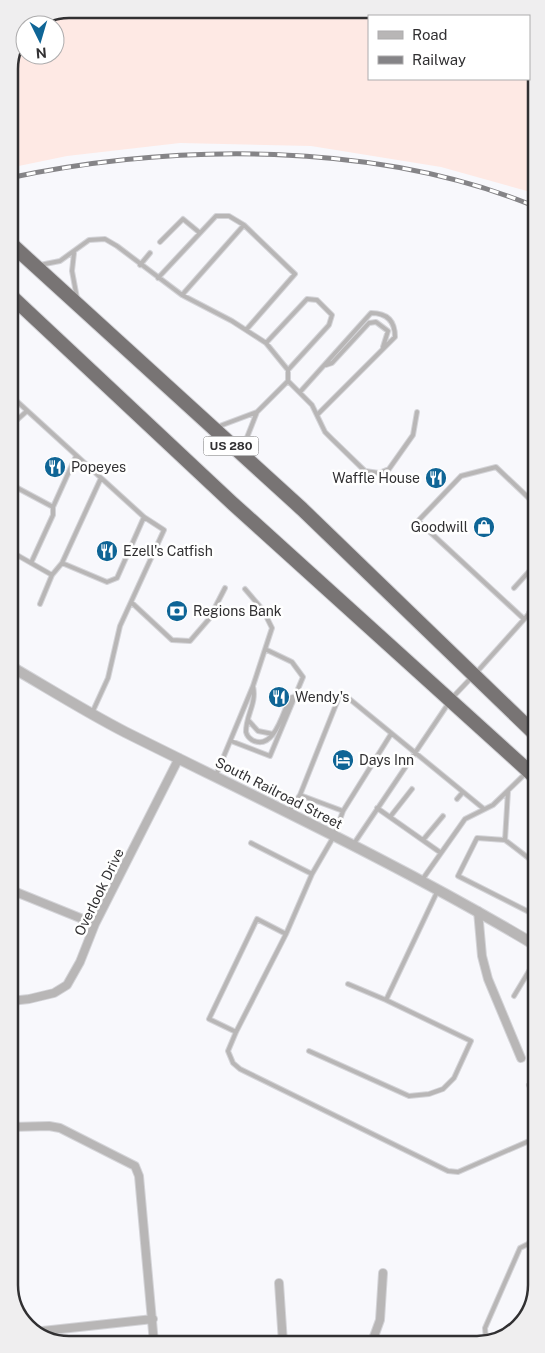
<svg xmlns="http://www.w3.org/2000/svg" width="545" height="1353" font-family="'Public Sans',sans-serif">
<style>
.industrial{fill:#fee9e4}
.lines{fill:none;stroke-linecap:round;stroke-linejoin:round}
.service-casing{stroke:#d4d4d8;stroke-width:6}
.minor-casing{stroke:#d4d4d8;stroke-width:10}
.tertiary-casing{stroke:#d4d4d8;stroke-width:12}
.trunk-casing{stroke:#d4d4d8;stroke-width:16}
.service{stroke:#b8b6b6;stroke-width:4}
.minor{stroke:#b8b6b6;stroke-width:8}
.tertiary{stroke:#b8b6b6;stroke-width:10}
.trunk{stroke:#787474;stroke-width:14}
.rail-casing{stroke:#858487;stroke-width:5}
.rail{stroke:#fff;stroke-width:3;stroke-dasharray:9;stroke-linecap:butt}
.labels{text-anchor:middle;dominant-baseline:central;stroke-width:5;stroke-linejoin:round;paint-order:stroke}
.shield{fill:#fff;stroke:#6f6e70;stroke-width:1}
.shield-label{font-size:12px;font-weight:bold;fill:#313032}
.poi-label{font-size:14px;fill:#313032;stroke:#fff;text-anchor:start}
.street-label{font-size:14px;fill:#313032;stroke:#fff}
.rim{fill:none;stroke:#313032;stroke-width:2.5}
</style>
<rect width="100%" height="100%" fill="#f8f8fc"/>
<path class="industrial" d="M 69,9 L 481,9 L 500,16 L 369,16 L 369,79 L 529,79 L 529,43 L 533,50 L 534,193 L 441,167 L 311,146 L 180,143 L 67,156 L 9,168 L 9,65 L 25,29 L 25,55 L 55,55 L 55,25 L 29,25 Z"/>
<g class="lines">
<g class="service-casing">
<path id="service" d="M 409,16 L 410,9
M 160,242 L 183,219 L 200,233
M 74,253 L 72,271 L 77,298
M 40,265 L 60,261 L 89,240 L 105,239 L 117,246 L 182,295 L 232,321 L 266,343 L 288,370 L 288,381 L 257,412 L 217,427
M 140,265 L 150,253
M 158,278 L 216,216 L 229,216 L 244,225
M 182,295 L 244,225 L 295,274 L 246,330
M 266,343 L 307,299 L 317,300 L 332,315 L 329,325 L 288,370
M 326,365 L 332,363 L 369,323 L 376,322 L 388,331 L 383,347
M 288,381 L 312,405 L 325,432 L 332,439 L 365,471 L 379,473 L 389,469 L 413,435 L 417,412
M 300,392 L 371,313 C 387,313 395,321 395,337 L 318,414
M 10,395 L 144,517 L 164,530 L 120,626 L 108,678 L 92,713
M 10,426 L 27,411
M 242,450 L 257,412
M 10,484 L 53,507
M 10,551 L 52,575 L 40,604
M 31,563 L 53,515 L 53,507 L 76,456
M 62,563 L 107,582 L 117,578 L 144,517
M 52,575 L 62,563 L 101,478
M 514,588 L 534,566
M 131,602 L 172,640 L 190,641 L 209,619 L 225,588
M 529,613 L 535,618
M 524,619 L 418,521 L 461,476 L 496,467 L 534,503
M 476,673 L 535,607
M 253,686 C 257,704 246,714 246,732 C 247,736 249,738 252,740 C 274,752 283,712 290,698 L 296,696
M 452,698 L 471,678
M 248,720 L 258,731 L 273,734
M 231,741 L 270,756 L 303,677 L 292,662 L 267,650
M 216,775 L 253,686 L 272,628 L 263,610 L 245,589
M 508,791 L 505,840 L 535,863
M 300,795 L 343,811
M 457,799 L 463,792
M 377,808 L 441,853
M 289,811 L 300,795 L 341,692 L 484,809
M 390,817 L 412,789
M 423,840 L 443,816
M 505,840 L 477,838 L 458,876 L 535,915
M 251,843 L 312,874 L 286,934
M 353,845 L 448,704
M 312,874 L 334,836 L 343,811 L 391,734
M 422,880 L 465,819 L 493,805 L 527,772
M 348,984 L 386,1000 L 438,890
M 514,996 L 535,961
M 236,1032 L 209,1019 L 257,919 L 286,934 L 236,1032 L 228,1051 L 233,1063 L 240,1069 L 448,1171 L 458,1172 L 536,1138
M 309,1051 L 409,1096 L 429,1094 L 443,1089 L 454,1078 L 471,1041 L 386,1000
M 529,1085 L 536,1101
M 486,1341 L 485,1328 L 520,1248 L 536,1240"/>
</g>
<g class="minor-casing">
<path id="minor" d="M 11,890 L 95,924
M 478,911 L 482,956 L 488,979 L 521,1058
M 11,1001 L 29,999 L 54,993 L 67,985 L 80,962 L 95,924 L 179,758
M 11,1127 L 49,1126 L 60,1128 L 135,1166 L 139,1176 L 154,1343
M 279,1283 L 283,1343
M 33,1332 L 153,1319
M 372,1342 L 380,1320 L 383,1273"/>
</g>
<g class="tertiary-casing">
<path id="tertiary" d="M 10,666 C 48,688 86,712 125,732 C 263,801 403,866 535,945"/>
</g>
<g class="trunk-casing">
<path id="trunk" d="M 9,242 L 302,509 L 535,734
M 9,294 L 231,502 L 535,777"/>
</g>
<use href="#service" class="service"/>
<use href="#minor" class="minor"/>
<use href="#tertiary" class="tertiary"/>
<use href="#trunk" class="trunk"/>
<g class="rail-casing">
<path id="rail" d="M 9,178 C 175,143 375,141 534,206"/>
</g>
<use href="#rail" class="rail"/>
</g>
<defs>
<g id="restaurant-disc" transform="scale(1.125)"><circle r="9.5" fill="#0f6596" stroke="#fff"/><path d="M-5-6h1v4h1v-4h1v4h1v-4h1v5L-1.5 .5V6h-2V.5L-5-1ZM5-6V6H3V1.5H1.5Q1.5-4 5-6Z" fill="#fff"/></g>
<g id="shop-disc" transform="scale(1.125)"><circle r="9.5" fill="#0f6596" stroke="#fff"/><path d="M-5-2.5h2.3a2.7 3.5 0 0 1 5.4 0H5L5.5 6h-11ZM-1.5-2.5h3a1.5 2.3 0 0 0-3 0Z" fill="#fff"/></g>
<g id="bank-disc" transform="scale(1.125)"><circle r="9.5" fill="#0f6596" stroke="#fff"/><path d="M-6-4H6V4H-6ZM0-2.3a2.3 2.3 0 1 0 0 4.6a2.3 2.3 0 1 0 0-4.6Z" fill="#fff"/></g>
<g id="hotel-disc" transform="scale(1.125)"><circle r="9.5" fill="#0f6596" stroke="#fff"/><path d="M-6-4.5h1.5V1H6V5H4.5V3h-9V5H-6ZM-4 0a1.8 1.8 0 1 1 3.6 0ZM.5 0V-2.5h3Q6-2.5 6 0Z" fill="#fff"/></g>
</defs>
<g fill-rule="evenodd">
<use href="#restaurant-disc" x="55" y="467"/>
<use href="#restaurant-disc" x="436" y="478"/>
<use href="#shop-disc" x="484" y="527"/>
<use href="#restaurant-disc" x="107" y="551"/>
<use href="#bank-disc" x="177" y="611"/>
<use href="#restaurant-disc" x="279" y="697"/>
<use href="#hotel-disc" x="343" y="760"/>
</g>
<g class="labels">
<rect class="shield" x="203.5" y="436.5" width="55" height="19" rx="4"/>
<g class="shield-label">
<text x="231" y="446">US 280</text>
</g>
<g class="poi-label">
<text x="71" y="467">Popeyes</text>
<text x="420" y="478" text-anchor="end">Waffle House</text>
<text x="468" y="527" text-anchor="end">Goodwill</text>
<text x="123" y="551">Ezell's Catfish</text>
<text x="193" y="611">Regions Bank</text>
<text x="295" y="697">Wendy's</text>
<text x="359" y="760">Days Inn</text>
</g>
<g class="street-label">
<text transform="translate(279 793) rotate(27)">South Railroad Street</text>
<text transform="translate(99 892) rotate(-64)">Overlook Drive</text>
</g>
</g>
<path d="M0 0H545V1353H0ZM69 18H477A51 51 0 0 1 528 69V1285A51 51 0 0 1 477 1336H69A51 51 0 0 1 18 1285V69A51 51 0 0 1 69 18Z" fill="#efeeef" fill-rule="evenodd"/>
<path class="rim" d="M69 18H477A51 51 0 0 1 528 69V1285A51 51 0 0 1 477 1336H69A51 51 0 0 1 18 1285V69A51 51 0 0 1 69 18Z"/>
<rect x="368" y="15" width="162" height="65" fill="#ffffff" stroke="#adacad"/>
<rect x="378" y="31" width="25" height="8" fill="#b8b6b6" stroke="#adacad"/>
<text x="412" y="40" font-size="15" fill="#313032">Road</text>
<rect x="378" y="56" width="25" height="8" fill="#858487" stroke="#adacad"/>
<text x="412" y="65" font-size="15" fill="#313032">Railway</text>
<g transform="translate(40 40) rotate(175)"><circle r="24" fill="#ffffff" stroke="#adacad"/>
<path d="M0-4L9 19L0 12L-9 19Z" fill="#0f6596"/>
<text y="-8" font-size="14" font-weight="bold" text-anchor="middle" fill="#313032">N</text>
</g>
</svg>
